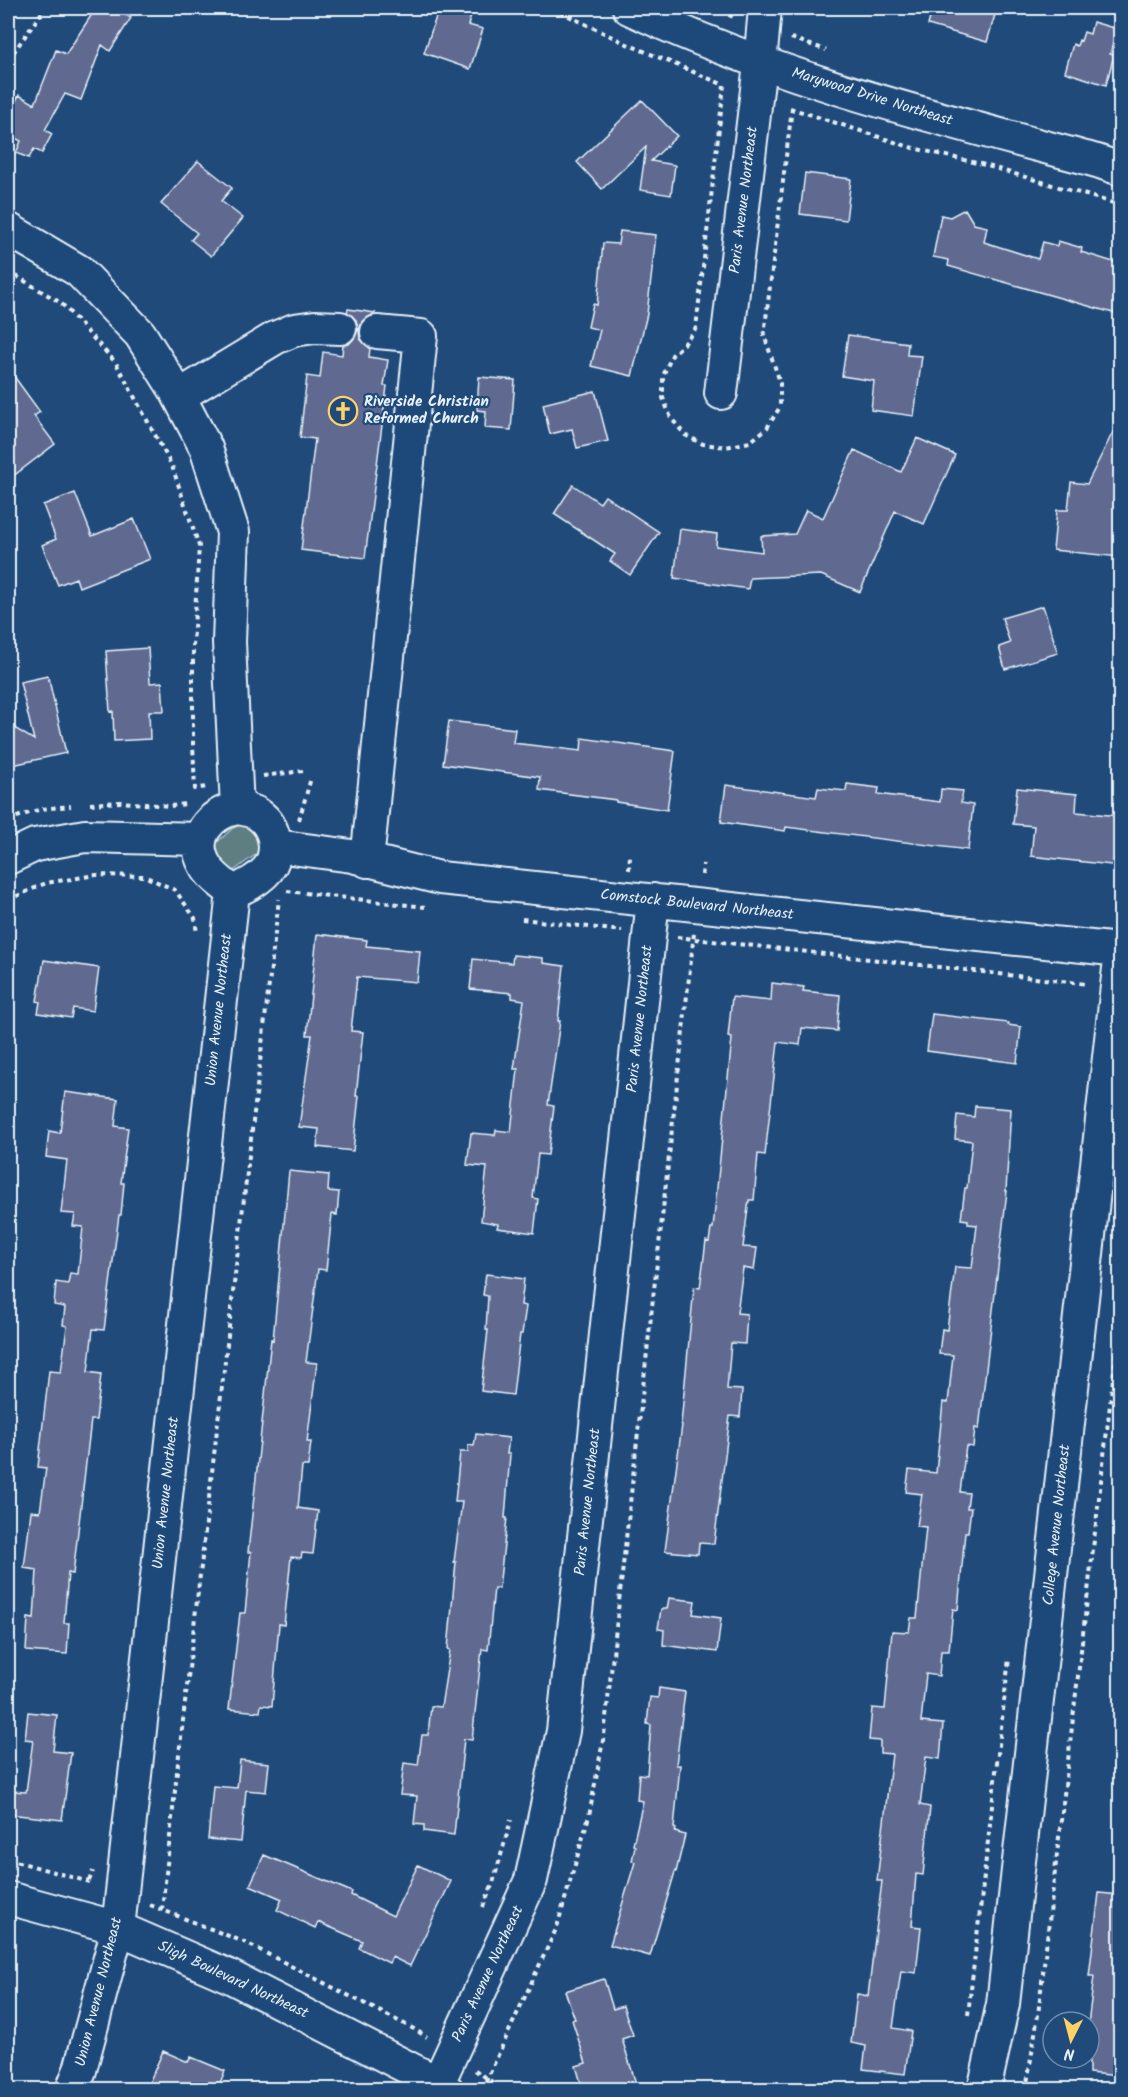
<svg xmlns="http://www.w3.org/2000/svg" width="1128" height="2097" font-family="Kalam,sans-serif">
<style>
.green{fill:#5e7e82;stroke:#a3b8bd;stroke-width:1.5}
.building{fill:#606a91;stroke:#e8f1f8;stroke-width:1.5}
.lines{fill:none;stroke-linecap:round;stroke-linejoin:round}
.minor-casing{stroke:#e8f1f8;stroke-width:36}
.path{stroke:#e8f1f8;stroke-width:4;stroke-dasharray:4.5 4.5;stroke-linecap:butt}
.minor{stroke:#1f4a7a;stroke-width:32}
.labels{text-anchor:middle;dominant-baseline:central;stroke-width:4.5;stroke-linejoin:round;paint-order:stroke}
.street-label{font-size:15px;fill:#e8f1f8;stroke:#1f4a7a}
.poi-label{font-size:15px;font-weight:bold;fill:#e8f1f8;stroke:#1f4a7a;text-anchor:start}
</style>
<rect width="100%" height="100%" fill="#1f4a7a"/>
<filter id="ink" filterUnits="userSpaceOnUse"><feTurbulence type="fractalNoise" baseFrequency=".0167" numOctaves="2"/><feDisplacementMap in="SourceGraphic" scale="12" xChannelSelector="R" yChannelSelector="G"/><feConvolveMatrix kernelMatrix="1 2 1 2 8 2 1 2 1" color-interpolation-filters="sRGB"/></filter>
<g filter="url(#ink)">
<path class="green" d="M 244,823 L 263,842 L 262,850 L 232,872 L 212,847 L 233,828 Z"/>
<path class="building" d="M 96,8 L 114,8 L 131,18 L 110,51 L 102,45 L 81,100 L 65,94 L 45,130 L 52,134 L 42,153 L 34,149 L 29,158 L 16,153 L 21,141 L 8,134 L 8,117 L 19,95 L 35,104 L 56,50 L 66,54 Z
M 439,8 L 455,8 L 472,13 L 468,25 L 483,29 L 470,69 L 424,53 Z
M 933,8 L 997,8 L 987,42 L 928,25 Z
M 1093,22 L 1117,29 L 1110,54 L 1114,55 L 1106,85 L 1065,72 L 1073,44 L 1077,46 L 1079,40 L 1081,41 L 1084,32 L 1090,34 Z
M 642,100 L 677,136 L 651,161 L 675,165 L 671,195 L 640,190 L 646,147 L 602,189 L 577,162 Z
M 198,161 L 232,188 L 221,201 L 243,218 L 211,256 L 191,240 L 197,233 L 161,204 Z
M 805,173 L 851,179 L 846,220 L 800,214 Z
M 965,209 L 974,224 L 987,227 L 984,242 L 1038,259 L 1043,242 L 1057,246 L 1058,241 L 1082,248 L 1081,252 L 1120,264 L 1120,315 L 948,266 L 949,260 L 933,257 L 941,215 L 950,217 Z
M 620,231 L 656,235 L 647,314 L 632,376 L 591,366 L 600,330 L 588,327 L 593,304 L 597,305 L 603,243 L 618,244 Z
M 348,309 L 375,313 L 362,322 L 359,330 L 360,339 L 370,348 L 369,357 L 388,360 L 384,386 L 387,386 L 365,558 L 301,550 L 315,439 L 300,437 L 307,376 L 320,378 L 323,352 L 342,355 L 343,345 L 349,344 L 355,337 L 358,329 L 356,320 L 347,312 Z
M 848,335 L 908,343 L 907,355 L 922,356 L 914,416 L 871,410 L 874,381 L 842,376 Z
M 8,368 L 40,412 L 34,416 L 55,444 L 8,480 Z
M 479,377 L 515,380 L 511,430 L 485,428 L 486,411 L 477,410 Z
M 595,391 L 608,441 L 577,448 L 572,429 L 550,434 L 543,404 Z
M 1120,418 L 1120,557 L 1053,550 L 1057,510 L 1068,510 L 1071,482 L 1087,484 Z
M 917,438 L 955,455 L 924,524 L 895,511 L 860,592 L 821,575 L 750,578 L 748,589 L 674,578 L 680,529 L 717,534 L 716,546 L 762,552 L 761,536 L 795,534 L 806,510 L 823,518 L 854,450 L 901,472 Z
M 573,485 L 600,503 L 605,496 L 659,532 L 630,575 L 610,561 L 615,554 L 554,514 Z
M 75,493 L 92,536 L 134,519 L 150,559 L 79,587 L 76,578 L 58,585 L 42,545 L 56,539 L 43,505 Z
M 1043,606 L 1058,653 L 1005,669 L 999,647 L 1010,643 L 1002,618 Z
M 148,648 L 150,683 L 162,682 L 164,711 L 149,711 L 150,739 L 114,741 L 113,711 L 110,712 L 106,651 Z
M 48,676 L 66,753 L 8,766 L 8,724 L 34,740 L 20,682 Z
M 449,721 L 515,729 L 513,743 L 581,751 L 582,738 L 675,751 L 667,810 L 616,802 L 616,800 L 539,790 L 540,777 L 443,764 Z
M 847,784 L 879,788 L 878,794 L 940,802 L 941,789 L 963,791 L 961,803 L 973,805 L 968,850 L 786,827 L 785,831 L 721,822 L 726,785 L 816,797 L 818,788 L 846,791 Z
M 1017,788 L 1077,794 L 1076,812 L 1120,816 L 1120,866 L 1031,856 L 1034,826 L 1013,824 Z
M 317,934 L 367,940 L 366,946 L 420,951 L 417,982 L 357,977 L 351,1031 L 363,1032 L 356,1096 L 359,1096 L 353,1151 L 317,1147 L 319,1129 L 299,1127 L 312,1035 L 307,1035 Z
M 513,955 L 543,958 L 543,963 L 564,966 L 558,1021 L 560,1021 L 548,1105 L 554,1106 L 548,1155 L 538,1154 L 533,1198 L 538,1199 L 534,1233 L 497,1228 L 498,1224 L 481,1221 L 487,1167 L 467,1165 L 471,1133 L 495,1135 L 496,1130 L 511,1132 L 518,1069 L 514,1069 L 524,1000 L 512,998 L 512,993 L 470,989 L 473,959 L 512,963 Z
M 44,960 L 99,968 L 93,1011 L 73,1008 L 71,1018 L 38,1013 L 40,1002 L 37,1001 Z
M 772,983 L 804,987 L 803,991 L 840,995 L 837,1031 L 802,1028 L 800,1045 L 778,1042 L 765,1155 L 758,1154 L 754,1200 L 749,1200 L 743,1247 L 757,1248 L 754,1270 L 743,1268 L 737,1313 L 747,1314 L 745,1344 L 731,1343 L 727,1389 L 742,1390 L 740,1417 L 730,1416 L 714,1544 L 699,1543 L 698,1554 L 665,1551 L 682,1425 L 681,1424 L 694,1287 L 700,1288 L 706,1241 L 709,1242 L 711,1228 L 713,1228 L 732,1038 L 728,1037 L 732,997 L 771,1001 Z
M 932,1014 L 1009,1023 L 1008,1025 L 1021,1027 L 1017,1063 L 927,1051 Z
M 65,1092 L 118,1099 L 115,1126 L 128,1128 L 121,1183 L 124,1183 L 121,1215 L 119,1215 L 104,1330 L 93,1329 L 88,1372 L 101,1374 L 96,1420 L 91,1420 L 73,1574 L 68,1573 L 64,1623 L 69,1623 L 67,1654 L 26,1651 L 28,1618 L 34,1619 L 37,1570 L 24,1568 L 31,1511 L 40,1512 L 46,1468 L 38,1467 L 49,1371 L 61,1372 L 67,1326 L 63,1325 L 65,1307 L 54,1305 L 56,1282 L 68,1284 L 70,1273 L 78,1274 L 83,1227 L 73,1226 L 75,1214 L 61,1213 L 67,1160 L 46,1157 L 49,1131 L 60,1133 Z
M 975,1106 L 1011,1109 L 1006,1191 L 1007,1191 L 979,1429 L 975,1428 L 973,1447 L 966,1446 L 960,1492 L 969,1493 L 967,1508 L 971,1508 L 968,1532 L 965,1532 L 958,1610 L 953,1609 L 949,1651 L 941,1651 L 939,1676 L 926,1674 L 921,1722 L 943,1724 L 940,1759 L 926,1757 L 920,1805 L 930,1807 L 923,1875 L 916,1874 L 912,1926 L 921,1927 L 916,1973 L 901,1971 L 893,2028 L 911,2031 L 905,2074 L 863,2069 L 866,2046 L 851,2043 L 857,1994 L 868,1996 L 882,1881 L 877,1881 L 892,1754 L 880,1753 L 880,1741 L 869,1740 L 872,1708 L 885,1709 L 892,1631 L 909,1632 L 911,1618 L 917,1618 L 926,1527 L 917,1526 L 922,1494 L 906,1492 L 909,1470 L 936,1473 L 943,1402 L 948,1403 L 953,1355 L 939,1354 L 942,1329 L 947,1330 L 955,1267 L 972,1268 L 977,1225 L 968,1224 L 968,1220 L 961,1219 L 965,1188 L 967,1188 L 972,1141 L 955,1139 L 957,1115 L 974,1117 Z
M 289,1171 L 329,1175 L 328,1191 L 339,1192 L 337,1215 L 332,1214 L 326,1270 L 318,1269 L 306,1362 L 317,1363 L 307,1442 L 311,1442 L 308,1466 L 302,1466 L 298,1508 L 318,1511 L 313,1554 L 302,1553 L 301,1558 L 291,1557 L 284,1625 L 279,1624 L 272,1706 L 261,1705 L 260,1712 L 229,1709 L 240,1613 L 245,1613 L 251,1552 L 248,1552 L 271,1339 L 273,1340 Z
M 486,1274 L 524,1279 L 521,1305 L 526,1306 L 522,1334 L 520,1334 L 513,1395 L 481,1391 L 488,1330 L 486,1330 L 488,1296 L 483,1295 Z
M 476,1434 L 509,1438 L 507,1454 L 510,1454 L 505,1518 L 507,1518 L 499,1588 L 494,1588 L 488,1650 L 482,1649 L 472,1740 L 464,1739 L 454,1835 L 424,1831 L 424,1825 L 414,1824 L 417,1796 L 400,1795 L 404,1763 L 418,1765 L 422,1735 L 428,1735 L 431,1706 L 441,1707 L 450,1650 L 448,1649 L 456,1562 L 454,1562 L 462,1502 L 455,1502 L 460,1452 L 468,1452 L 468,1445 L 474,1446 Z
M 669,1598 L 695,1601 L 693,1614 L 721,1618 L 717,1652 L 663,1645 L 664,1630 L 658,1629 L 661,1609 L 667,1609 Z
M 659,1688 L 685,1692 L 676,1765 L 680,1765 L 674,1828 L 676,1829 L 675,1832 L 685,1835 L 676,1872 L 675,1872 L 650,1956 L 610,1945 L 635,1862 L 632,1861 L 635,1846 L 633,1845 L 643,1801 L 637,1800 L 639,1774 L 647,1775 L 651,1725 L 647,1724 L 650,1697 L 658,1698 Z
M 28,1712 L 57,1715 L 53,1751 L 71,1753 L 62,1820 L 9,1814 L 12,1791 L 26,1792 L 33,1740 L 25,1739 Z
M 240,1760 L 269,1763 L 266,1792 L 246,1790 L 241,1842 L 208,1839 L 213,1786 L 237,1788 Z
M 264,1855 L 352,1892 L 351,1895 L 393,1916 L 418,1865 L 451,1881 L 410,1966 L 392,1957 L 389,1963 L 359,1948 L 362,1941 L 318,1922 L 315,1928 L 277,1910 L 282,1899 L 250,1885 Z
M 1099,1893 L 1120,1895 L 1120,2076 L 1089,2073 L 1089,2016 L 1094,1976 L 1089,1976 Z
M 604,1979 L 613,2009 L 623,2006 L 633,2035 L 622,2039 L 638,2090 L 583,2090 L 576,2066 L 586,2063 L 572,2020 L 575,2019 L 565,1991 Z
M 163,2051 L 188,2062 L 191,2057 L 225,2071 L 217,2090 L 146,2090 Z"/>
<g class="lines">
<g class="minor-casing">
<path id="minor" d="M 629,8 C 779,79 938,118 1097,161 L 1120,169
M 8,229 L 79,271 L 140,334 L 176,391 L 206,448 L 233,532 L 229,642 L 237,808
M 721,393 L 760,64 L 765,8
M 179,396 L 275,338 L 294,330 L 315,327 L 340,328
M 237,808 C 245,809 252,810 259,815 C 276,827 280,853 268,869 C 259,880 245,887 233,892 C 223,884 211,876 205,865 C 189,837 210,814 237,808 Z
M 276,846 L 352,856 L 440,878 L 1120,950
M 8,858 L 35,845 L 85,836 L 200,839
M 367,861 L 421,336 L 377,332
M 8,1898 L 118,1928 L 229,1976 L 438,2083 L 447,2090
M 438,2083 L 531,1880 L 563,1731 L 653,900
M 72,2090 L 80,2070 L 118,1928 L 233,892
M 984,2090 L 1003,2004 L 1120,959"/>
</g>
<path class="path" d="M 552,8 L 627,44 L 724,85
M 712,8 L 736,18
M 791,38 L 826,50
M 8,60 L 45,8
M 724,85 L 696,328 L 685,343 L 672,355 L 663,376 L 663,398 L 671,418 L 685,435 L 703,444 L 726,447 L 750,442 L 767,428 L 780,407 L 780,382 L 764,335 L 792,108
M 790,108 L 913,148 L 981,164 L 1120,205
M 8,271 L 61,303 L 116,363 L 172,466 L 199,546 L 193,646 L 193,744 L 195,789 L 206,787
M 263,776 L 303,771
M 90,804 L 120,802 L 170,806 L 187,804
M 8,820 L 41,809 L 71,806
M 299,820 L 311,778
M 629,870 L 630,856
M 702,875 L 703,864
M 287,891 L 425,907
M 8,900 L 46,883 L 96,875 L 144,876 L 175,890 L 195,918 L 197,934
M 522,919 L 622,931
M 677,937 L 1087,984
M 8,1859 L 89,1882
M 89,1881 L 93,1871
M 150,1905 L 244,1942 L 414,2029 L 427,2037
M 483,1907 L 493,1883 L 511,1820
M 162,1910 L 178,1763 L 279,899
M 968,2015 L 1009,1658
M 475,2070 L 504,2090
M 482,2090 L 557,1927 L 589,1816 L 604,1735 L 694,933
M 1026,2090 L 1038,2015 L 1120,1320"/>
<use href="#minor" class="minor"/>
</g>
</g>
<defs>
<g id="church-ring" transform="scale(1.5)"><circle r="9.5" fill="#1f4a7a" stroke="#ffd166" stroke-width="1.5"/><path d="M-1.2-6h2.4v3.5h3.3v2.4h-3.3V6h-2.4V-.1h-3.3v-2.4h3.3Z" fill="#ffd166"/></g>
</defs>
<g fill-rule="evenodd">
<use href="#church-ring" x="343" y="411"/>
</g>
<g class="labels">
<g class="street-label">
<text transform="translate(872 97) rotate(17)">Marywood Drive Northeast</text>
<text transform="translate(744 200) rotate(-83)">Paris Avenue Northeast</text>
<text transform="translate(697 905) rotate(6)">Comstock Boulevard Northeast</text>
<text transform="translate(219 1010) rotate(-84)">Union Avenue Northeast</text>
<text transform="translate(640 1019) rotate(-84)">Paris Avenue Northeast</text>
<text transform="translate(166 1493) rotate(-84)">Union Avenue Northeast</text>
<text transform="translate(588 1502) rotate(-84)">Paris Avenue Northeast</text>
<text transform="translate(1057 1525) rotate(-84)">College Avenue Northeast</text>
<text transform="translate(488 1974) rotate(-65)">Paris Avenue Northeast</text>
<text transform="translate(233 1980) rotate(25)">Sligh Boulevard Northeast</text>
<text transform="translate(99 1992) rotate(-76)">Union Avenue Northeast</text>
</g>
<g class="poi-label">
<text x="364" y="402">Riverside Christian<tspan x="364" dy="17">Reformed Church</tspan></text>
</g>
</g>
<rect width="1128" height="2097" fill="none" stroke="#1f4a7a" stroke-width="30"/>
<rect x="15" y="15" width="1098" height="2067" fill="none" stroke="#e8f1f8" stroke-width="2" filter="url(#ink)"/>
<g transform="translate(1071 2040) rotate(186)"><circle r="28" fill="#1f4a7a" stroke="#6f8dac" stroke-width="1.5"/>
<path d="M0-4.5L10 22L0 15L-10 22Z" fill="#ffd166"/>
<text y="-9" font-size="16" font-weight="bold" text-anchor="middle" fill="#e8f1f8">N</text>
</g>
</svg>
